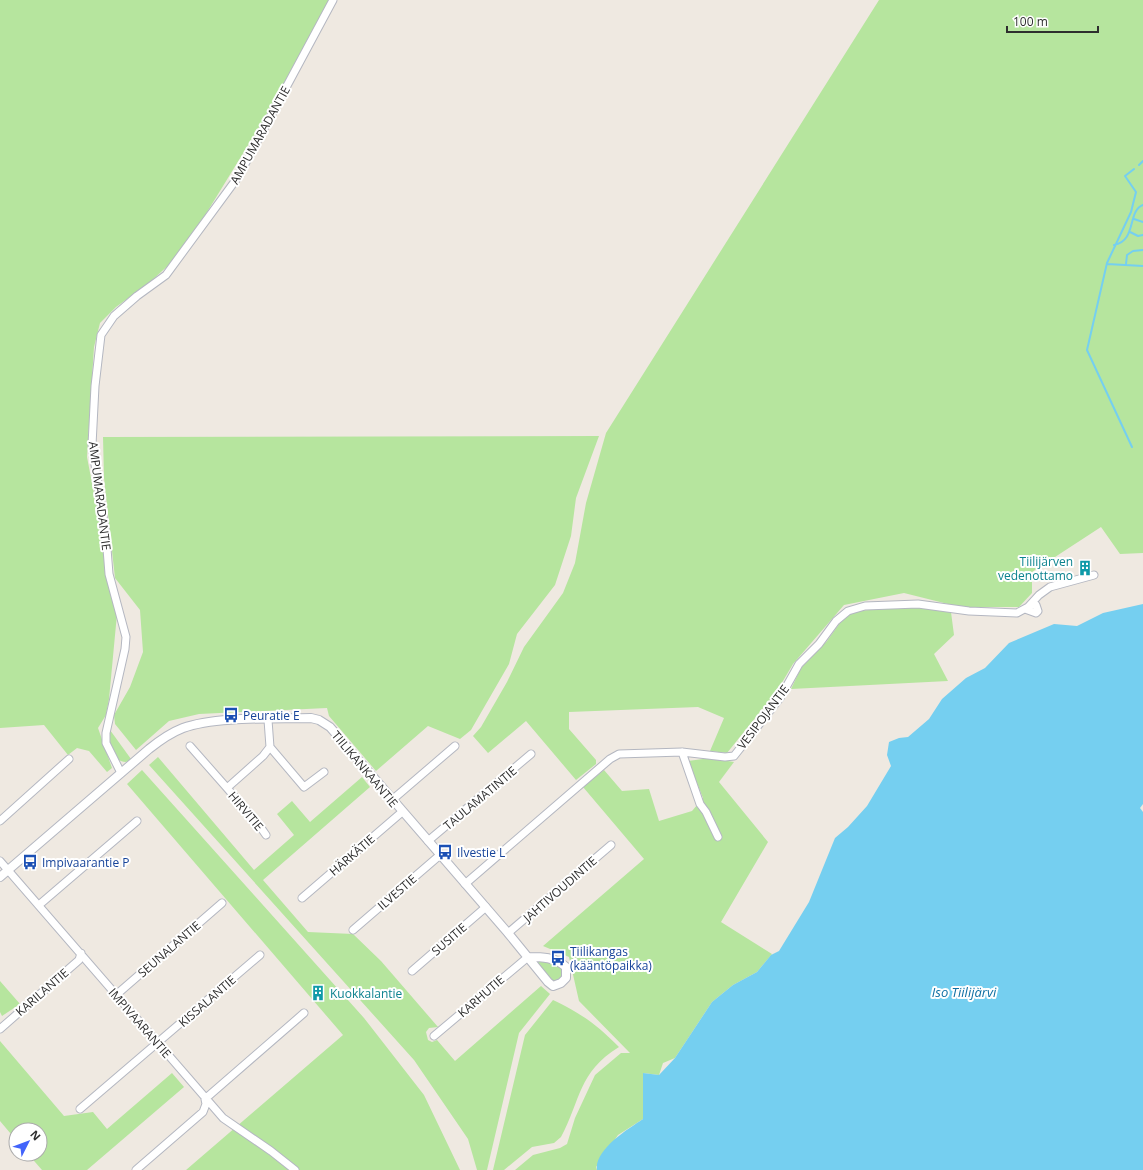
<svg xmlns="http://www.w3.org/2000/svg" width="1143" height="1170" font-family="'Open Sans',sans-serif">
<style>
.green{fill:#b6e59e}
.water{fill:#75cff0}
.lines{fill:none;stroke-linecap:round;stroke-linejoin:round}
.stream{stroke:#75cff0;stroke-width:2}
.minor-casing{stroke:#b4b7c1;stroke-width:9}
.tertiary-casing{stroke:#b4b7c1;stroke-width:10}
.minor{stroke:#fff;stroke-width:7}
.tertiary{stroke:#fff;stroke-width:8}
.labels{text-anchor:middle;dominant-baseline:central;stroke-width:4;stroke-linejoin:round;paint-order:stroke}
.street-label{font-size:12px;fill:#2e2e2e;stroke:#fff}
.culture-label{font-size:12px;fill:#0d838f;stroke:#fff;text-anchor:end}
.transit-label{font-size:12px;fill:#164399;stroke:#fff;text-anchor:start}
.water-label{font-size:13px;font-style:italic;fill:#0d6fa3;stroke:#fff}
</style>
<rect width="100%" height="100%" fill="#efe9e1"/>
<path class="green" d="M 0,0 L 331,0 L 258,129 L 204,217 L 172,262 L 149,283 L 116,307 L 100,323 L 94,347 L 87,457 L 103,540 L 105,573 L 117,614 L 109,699 L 106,715 L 98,728 L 112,768 L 107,772 L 89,751 L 77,748 L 68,755 L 44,725 L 0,728 Z
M 879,0 L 1143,0 L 1143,553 L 1120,554 L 1101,527 L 1032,572 L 1032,593 L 1019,607 L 960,607 L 904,593 L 844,605 L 793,664 L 777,691 L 727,753 L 710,751 L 724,718 L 698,707 L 569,712 L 569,729 L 596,760 L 596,764 L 576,780 L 526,721 L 488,753 L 473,736 L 481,727 L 507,682 L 524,647 L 563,593 L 575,563 L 586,503 L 606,433 Z
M 599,436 L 576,498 L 571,536 L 555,585 L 517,634 L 509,664 L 471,730 L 460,739 L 428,726 L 376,771 L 329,716 L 327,708 L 199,714 L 169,721 L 136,750 L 115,724 L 114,715 L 130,687 L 143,652 L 140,610 L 115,578 L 104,478 L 103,437 Z
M 918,607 L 951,612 L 954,635 L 934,654 L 948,681 L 791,689 L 801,668 L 827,641 L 842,620 L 853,611 Z
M 110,730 L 131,759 L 126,762 C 111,762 108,740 110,730 Z
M 158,757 L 254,870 L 294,835 L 277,814 L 292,801 L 310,822 L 362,777 L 370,787 L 263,880 L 308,932 L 353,934 L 381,961 L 438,1027 L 429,1028 L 426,1032 L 428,1040 L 432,1042 L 437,1040 L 455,1061 L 541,986 L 550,994 L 519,1033 L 487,1170 L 477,1170 L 468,1139 L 414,1060 L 149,765 Z
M 710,758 L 734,762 L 719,782 L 768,842 L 721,922 L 772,954 L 757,972 L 733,985 L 712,1002 L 675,1058 L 663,1063 L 659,1075 L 643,1073 L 643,1119 L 618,1135 L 596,1167 L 597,1170 L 515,1170 L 533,1155 L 560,1148 L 567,1144 L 575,1118 L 595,1075 L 621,1053 L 630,1053 L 579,1001 L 569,957 L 543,946 L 644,859 L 583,787 L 604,770 L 622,791 L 649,789 L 659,821 L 692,811 L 703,798 L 688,761 Z
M 142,770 L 364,1018 L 424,1095 L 460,1170 L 186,1170 L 343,1035 L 127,784 Z
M 534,958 L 544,959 L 561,967 L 564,976 L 558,982 L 552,980 L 544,972 Z
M 0,981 L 20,1004 L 2,1016 L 0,1012 Z
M 553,1000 C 582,1014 596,1024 619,1047 C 578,1072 581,1100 561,1137 L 554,1143 L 532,1147 L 504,1170 L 493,1170 L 525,1035 Z
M 0,1041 L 64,1116 L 93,1112 L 107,1129 L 172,1073 L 184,1087 L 87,1170 L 42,1170 L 28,1154 L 40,1154 L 40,1130 L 16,1130 L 16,1140 L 0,1121 Z"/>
<path class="water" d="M 1143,604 L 1143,804 L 1140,808 L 1143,812 L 1143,1170 L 597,1170 C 594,1150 628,1129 643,1119 L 643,1073 L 659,1075 L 675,1058 L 712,1002 L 733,985 L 757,972 L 771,955 L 779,951 L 809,902 L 835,838 L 848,827 L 867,806 L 891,766 L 887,755 L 889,742 L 899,738 L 908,737 L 929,719 L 942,699 L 966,678 L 985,668 L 1009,643 L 1054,624 L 1077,626 L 1103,613 Z"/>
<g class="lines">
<path class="stream" d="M 1139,165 L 1143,161
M 1134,219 L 1143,222
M 1130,232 L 1138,236 L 1143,235
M 1114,245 C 1137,241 1127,211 1143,205
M 1107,264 L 1143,266
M 1126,264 L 1127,255 L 1133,251 L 1143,250
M 1132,447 L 1087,350 L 1107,263 L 1131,212 L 1136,192 L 1125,176 L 1134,169"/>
<g class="minor-casing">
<path id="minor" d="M 1025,609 L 1036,613 L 1038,611 L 1036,605 L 1031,604
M 268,720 L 270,747 L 304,787 L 324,772
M 190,746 L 227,788
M 682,752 L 700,804 L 706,812 L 718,837
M 121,773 L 106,743 L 106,733 L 125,649 L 126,637 L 109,574 L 106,536 L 92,445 L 95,386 L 101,335 L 114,316 L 137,296 L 166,275 L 238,177 L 333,0
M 392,800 L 455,746
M 0,821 L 69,759
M 266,835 L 259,825 L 227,788 L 263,756 L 270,747
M 428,841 L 531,754
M 0,861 L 223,1118 L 271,1151 L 295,1170
M 465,884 L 610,759 L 619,754 L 682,752 L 725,757 L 734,756 L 780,698 L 799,664 L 819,644 L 836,621 L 848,611 L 865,606 L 918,604 L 969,611 L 1017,613 L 1028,607 L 1039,595 L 1050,587 L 1094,575
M 302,898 L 402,812
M 39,905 L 137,821
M 353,930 L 440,855
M 508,933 L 611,845
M 412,971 L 486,907
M 116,995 L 222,903
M 0,1029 L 79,960 L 81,953
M 434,1036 L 528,957
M 80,1109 L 260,955
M 136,1170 L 203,1112 L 206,1104 L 205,1099 L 304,1013"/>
</g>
<g class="tertiary-casing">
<path id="tertiary" d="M 0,877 L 149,749 C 159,741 170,733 183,728 C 215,716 275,719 311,718 L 319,720 L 330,727 L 508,933 L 548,982 L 553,986 L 561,983 L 566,978 L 566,967 C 555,957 542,957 528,957"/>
</g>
<use href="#minor" class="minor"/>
<use href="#tertiary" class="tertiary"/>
</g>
<defs>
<g id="building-bare" transform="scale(1.2)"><path d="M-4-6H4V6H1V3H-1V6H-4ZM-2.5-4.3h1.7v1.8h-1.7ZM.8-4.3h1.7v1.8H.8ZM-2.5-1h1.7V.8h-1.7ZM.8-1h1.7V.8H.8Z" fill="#0f9aa8" stroke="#fff" stroke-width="2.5" paint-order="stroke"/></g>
<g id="bus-bare" transform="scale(1.2)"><path d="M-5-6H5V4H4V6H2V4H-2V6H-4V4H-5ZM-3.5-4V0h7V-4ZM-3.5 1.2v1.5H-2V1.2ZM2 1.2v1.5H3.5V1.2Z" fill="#1a4fb4" stroke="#fff" stroke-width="2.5" paint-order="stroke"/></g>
</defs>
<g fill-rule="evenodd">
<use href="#building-bare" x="1085" y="568"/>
<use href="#bus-bare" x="231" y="715"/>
<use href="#bus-bare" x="445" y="852"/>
<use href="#bus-bare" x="30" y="862"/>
<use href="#bus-bare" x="558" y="958"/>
<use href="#building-bare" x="318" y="993"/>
</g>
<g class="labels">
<g class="street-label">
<text transform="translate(260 135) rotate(-61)">AMPUMARADANTIE</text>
<text transform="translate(100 496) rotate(83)">AMPUMARADANTIE</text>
<text transform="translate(763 717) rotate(-53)">VESIPOJANTIE</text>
<text transform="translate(365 769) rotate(50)">TIILIKANKAANTIE</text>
<text transform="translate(480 798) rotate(-40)">TAULAMATINTIE</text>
<text transform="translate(246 811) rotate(50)">HIRVITIE</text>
<text transform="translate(352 855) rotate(-41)">HÄRKÄTIE</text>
<text transform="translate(560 889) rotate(-41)">JAHTIVOUDINTIE</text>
<text transform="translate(397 892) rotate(-41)">ILVESTIE</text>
<text transform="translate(449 939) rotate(-41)">SUSITIE</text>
<text transform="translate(169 949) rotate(-41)">SEUNALANTIE</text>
<text transform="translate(42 992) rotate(-41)">KARILANTIE</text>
<text transform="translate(481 996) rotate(-41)">KARHUTIE</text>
<text transform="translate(207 1001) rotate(-41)">KISSALANTIE</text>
<text transform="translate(140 1023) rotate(49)">IMPIVAARANTIE</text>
</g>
<g class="culture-label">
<text x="1073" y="561">Tiilijärven<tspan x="1073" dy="14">vedenottamo</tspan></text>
<text x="330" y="993" text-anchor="start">Kuokkalantie</text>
</g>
<g class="transit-label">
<text x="243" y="715">Peuratie E</text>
<text x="457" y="852">Ilvestie L</text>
<text x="42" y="862">Impivaarantie P</text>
<text x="570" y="951">Tiilikangas<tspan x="570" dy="14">(kääntöpaikka)</tspan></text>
</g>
<g class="water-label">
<text x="964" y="992">Iso Tiilijärvi</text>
</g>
</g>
<g transform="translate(28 1142) rotate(48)"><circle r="19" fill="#ffffff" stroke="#ababab"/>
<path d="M0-3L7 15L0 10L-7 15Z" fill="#4264fb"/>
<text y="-6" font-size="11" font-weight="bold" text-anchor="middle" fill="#2e2e2e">N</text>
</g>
<path d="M1007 26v6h91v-6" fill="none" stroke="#2e2e2e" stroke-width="2"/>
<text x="1013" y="26" font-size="12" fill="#2e2e2e" stroke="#ffffff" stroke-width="3" paint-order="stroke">100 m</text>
</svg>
